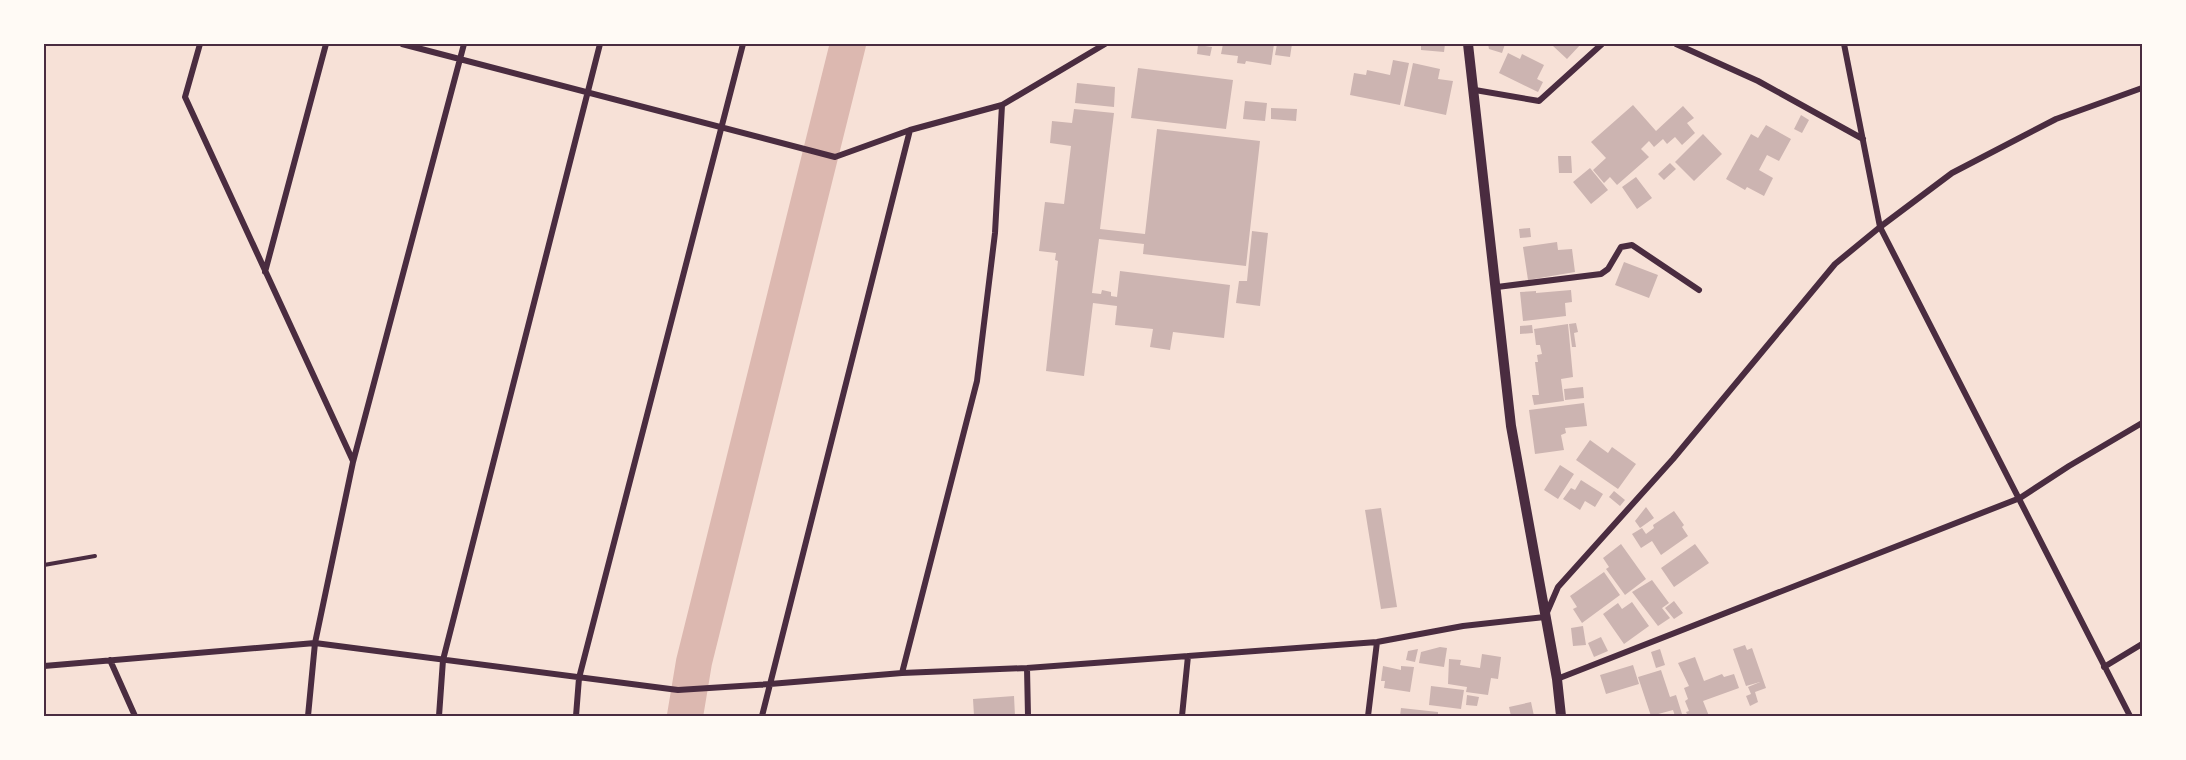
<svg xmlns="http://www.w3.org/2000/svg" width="2186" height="760" font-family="Rubik,sans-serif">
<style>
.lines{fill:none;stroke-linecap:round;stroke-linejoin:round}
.river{stroke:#dcb8b0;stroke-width:36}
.building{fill:#ccb4b1}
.path{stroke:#4a2c40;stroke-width:4}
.minor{stroke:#4a2c40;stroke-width:6}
.tertiary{stroke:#4a2c40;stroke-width:10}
.neatline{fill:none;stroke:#4a2c40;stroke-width:2}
</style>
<rect width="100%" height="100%" fill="#f7e1d7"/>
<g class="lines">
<path class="river" d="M 685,716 L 694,662 L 848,44"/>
</g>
<path class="building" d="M 1223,44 L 1274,44 L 1271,65 L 1246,61 L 1245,64 L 1237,63 L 1238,56 L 1221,54 Z
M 1277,44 L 1292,44 L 1290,57 L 1275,55 Z
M 1421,44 L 1445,44 L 1444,52 L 1421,50 Z
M 1488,44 L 1505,44 L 1502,53 L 1489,49 Z
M 1555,44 L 1581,44 L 1567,59 L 1553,46 Z
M 1198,45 L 1212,47 L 1210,56 L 1197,54 Z
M 1508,53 L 1520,59 L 1522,54 L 1544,65 L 1537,79 L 1543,82 L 1538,92 L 1499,73 Z
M 1393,60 L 1409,63 L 1400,105 L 1350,95 L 1354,73 L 1366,75 L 1367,70 L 1390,75 Z
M 1413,63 L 1440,69 L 1438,79 L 1453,81 L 1446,115 L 1404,106 Z
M 1138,68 L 1233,80 L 1226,129 L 1131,118 Z
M 1077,83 L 1115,87 L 1114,107 L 1075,103 Z
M 1245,101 L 1267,103 L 1265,121 L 1243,119 Z
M 1633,105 L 1656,131 L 1683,106 L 1694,118 L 1687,123 L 1695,133 L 1682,145 L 1675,137 L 1667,144 L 1663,139 L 1654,147 L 1649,141 L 1641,149 L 1649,157 L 1617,185 L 1610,177 L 1604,183 L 1593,170 L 1606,158 L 1591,142 Z
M 1271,108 L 1297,109 L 1296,121 L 1271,119 Z
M 1074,109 L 1114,113 L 1100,229 L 1145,234 L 1157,129 L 1260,141 L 1246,266 L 1143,254 L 1144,244 L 1099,239 L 1092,293 L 1101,294 L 1102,290 L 1111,292 L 1111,296 L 1117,297 L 1120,271 L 1230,285 L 1224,338 L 1173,332 L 1170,350 L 1150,347 L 1153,329 L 1115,325 L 1117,306 L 1093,303 L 1084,376 L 1046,371 L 1058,261 L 1055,260 L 1056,253 L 1039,251 L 1045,202 L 1064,204 L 1071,146 L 1050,143 L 1052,121 L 1072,123 Z
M 1801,115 L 1809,120 L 1802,133 L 1794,129 Z
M 1766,125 L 1791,139 L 1779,161 L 1767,155 L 1759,170 L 1773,178 L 1764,196 L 1747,187 L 1745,190 L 1726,179 L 1751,134 L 1758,138 Z
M 1703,134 L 1722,154 L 1694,181 L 1675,162 Z
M 1558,156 L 1571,156 L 1572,173 L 1559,173 Z
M 1670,163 L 1676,169 L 1664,180 L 1658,174 Z
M 1590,168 L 1608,190 L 1591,204 L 1573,182 Z
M 1636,177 L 1652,198 L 1637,209 L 1622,187 Z
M 1530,228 L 1531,237 L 1520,238 L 1519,229 Z
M 1252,231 L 1268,233 L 1260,306 L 1236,303 L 1239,281 L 1247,281 Z
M 1557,242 L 1558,250 L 1572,249 L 1575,272 L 1528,280 L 1523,247 Z
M 1624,262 L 1658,275 L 1649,298 L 1615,285 Z
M 1571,290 L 1572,302 L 1565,303 L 1566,316 L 1523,321 L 1520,292 L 1536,291 L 1536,293 Z
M 1576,323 L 1578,332 L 1574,333 L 1576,347 L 1572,347 L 1569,324 Z
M 1568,324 L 1573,377 L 1561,379 L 1564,401 L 1534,405 L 1532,395 L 1539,395 L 1535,362 L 1538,362 L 1537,355 L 1542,354 L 1540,345 L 1536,345 L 1534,329 Z
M 1532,325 L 1533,333 L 1520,334 L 1520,326 Z
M 1583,387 L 1584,398 L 1565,400 L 1564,389 Z
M 1584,403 L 1587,426 L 1565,428 L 1566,433 L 1561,435 L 1564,450 L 1535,454 L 1529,410 Z
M 1590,440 L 1608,453 L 1612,447 L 1636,464 L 1618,489 L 1576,460 Z
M 1560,465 L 1574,474 L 1558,499 L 1544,490 Z
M 1581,480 L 1603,494 L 1595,507 L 1585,501 L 1580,510 L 1563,499 L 1571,488 L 1575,490 Z
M 1614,491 L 1625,500 L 1620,506 L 1609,497 Z
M 1646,507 L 1654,518 L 1640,528 L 1635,521 Z
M 1381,508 L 1397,607 L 1381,609 L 1365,510 Z
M 1674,511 L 1684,525 L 1682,527 L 1688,536 L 1661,555 L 1652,541 L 1641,548 L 1632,534 L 1642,528 L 1646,534 L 1654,528 L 1653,525 Z
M 1621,544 L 1646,579 L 1625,595 L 1606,569 L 1609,567 L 1603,558 Z
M 1695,544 L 1709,563 L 1674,587 L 1661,568 Z
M 1604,572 L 1620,595 L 1582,623 L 1573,609 L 1577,607 L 1570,596 Z
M 1652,580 L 1669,603 L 1662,608 L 1670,618 L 1658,626 L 1632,592 Z
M 1674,601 L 1683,613 L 1674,619 L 1665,608 Z
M 1632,602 L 1649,626 L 1624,644 L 1603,614 L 1618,603 L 1622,609 Z
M 1583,626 L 1586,645 L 1573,646 L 1571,628 Z
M 1601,637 L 1608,651 L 1594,657 L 1588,643 Z
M 1745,645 L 1747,650 L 1752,648 L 1766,688 L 1755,692 L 1758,702 L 1750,706 L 1746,696 L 1751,694 L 1748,687 L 1760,682 L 1746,686 L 1733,649 Z
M 1440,647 L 1447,648 L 1444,667 L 1419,663 L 1421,652 Z
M 1418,649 L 1415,662 L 1406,660 L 1408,651 Z
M 1660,649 L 1665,665 L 1656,668 L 1651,652 Z
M 1482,654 L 1501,657 L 1498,679 L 1491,678 L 1488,695 L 1466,692 L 1467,687 L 1448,684 L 1449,659 L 1461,660 L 1460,665 L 1480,668 Z
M 1695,657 L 1704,681 L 1722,674 L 1724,677 L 1734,674 L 1739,688 L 1703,701 L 1709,716 L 1688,716 L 1686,712 L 1689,711 L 1685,701 L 1688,699 L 1684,688 L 1689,686 L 1678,663 Z
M 1633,665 L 1639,684 L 1606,694 L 1600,675 Z
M 1383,666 L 1401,670 L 1401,666 L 1414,667 L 1410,692 L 1384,688 L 1385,681 L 1381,681 Z
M 1661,670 L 1670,697 L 1676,695 L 1682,714 L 1675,716 L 1673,710 L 1651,716 L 1638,677 Z
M 1431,686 L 1464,690 L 1461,709 L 1429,705 Z
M 1467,695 L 1479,697 L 1477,706 L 1466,705 Z
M 1014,696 L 1015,716 L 974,716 L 973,699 Z
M 1531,702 L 1534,716 L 1511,716 L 1509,707 Z
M 1401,708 L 1438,712 L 1438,716 L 1400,716 Z"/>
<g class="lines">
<path class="path" d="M 44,565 L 95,556"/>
<path class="minor" d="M 200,44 L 185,97 L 353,461
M 402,44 L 835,157 L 910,130 L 1002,105 L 1105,44
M 1676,44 L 1758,81 L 1863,139
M 1844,44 L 1880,227 L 2130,716
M 1475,90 L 1539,101 L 1602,44
M 265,272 L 326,44
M 1497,287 L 1601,274 L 1608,269 L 1621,247 L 1632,245 L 1699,290
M 110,660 L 135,716
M 44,666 L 315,643 L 678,690 L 770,684 L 902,673 L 1027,668 L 1377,642 L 1463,626 L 1545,617 L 1558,587 L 1673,459 L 1835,264 L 1880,227 L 1952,173 L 2056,119 L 2142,88
M 2104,667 L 2142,644
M 1027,668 L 1028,716
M 902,673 L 977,381 L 995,233 L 1002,105
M 1557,679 L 2020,498 L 2069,466 L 2142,423
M 308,716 L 315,643 L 353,462 L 464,44
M 439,716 L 443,660 L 600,44
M 576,716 L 579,678 L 743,44
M 762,716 L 910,130
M 1182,716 L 1188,656
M 1368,716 L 1377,642"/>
<path class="tertiary" d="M 1468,44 L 1511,426 L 1557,679 L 1561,716"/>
</g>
<rect width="2186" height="760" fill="none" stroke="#fffaf5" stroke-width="90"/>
<rect x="45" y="45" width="2096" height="670" class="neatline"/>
</svg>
